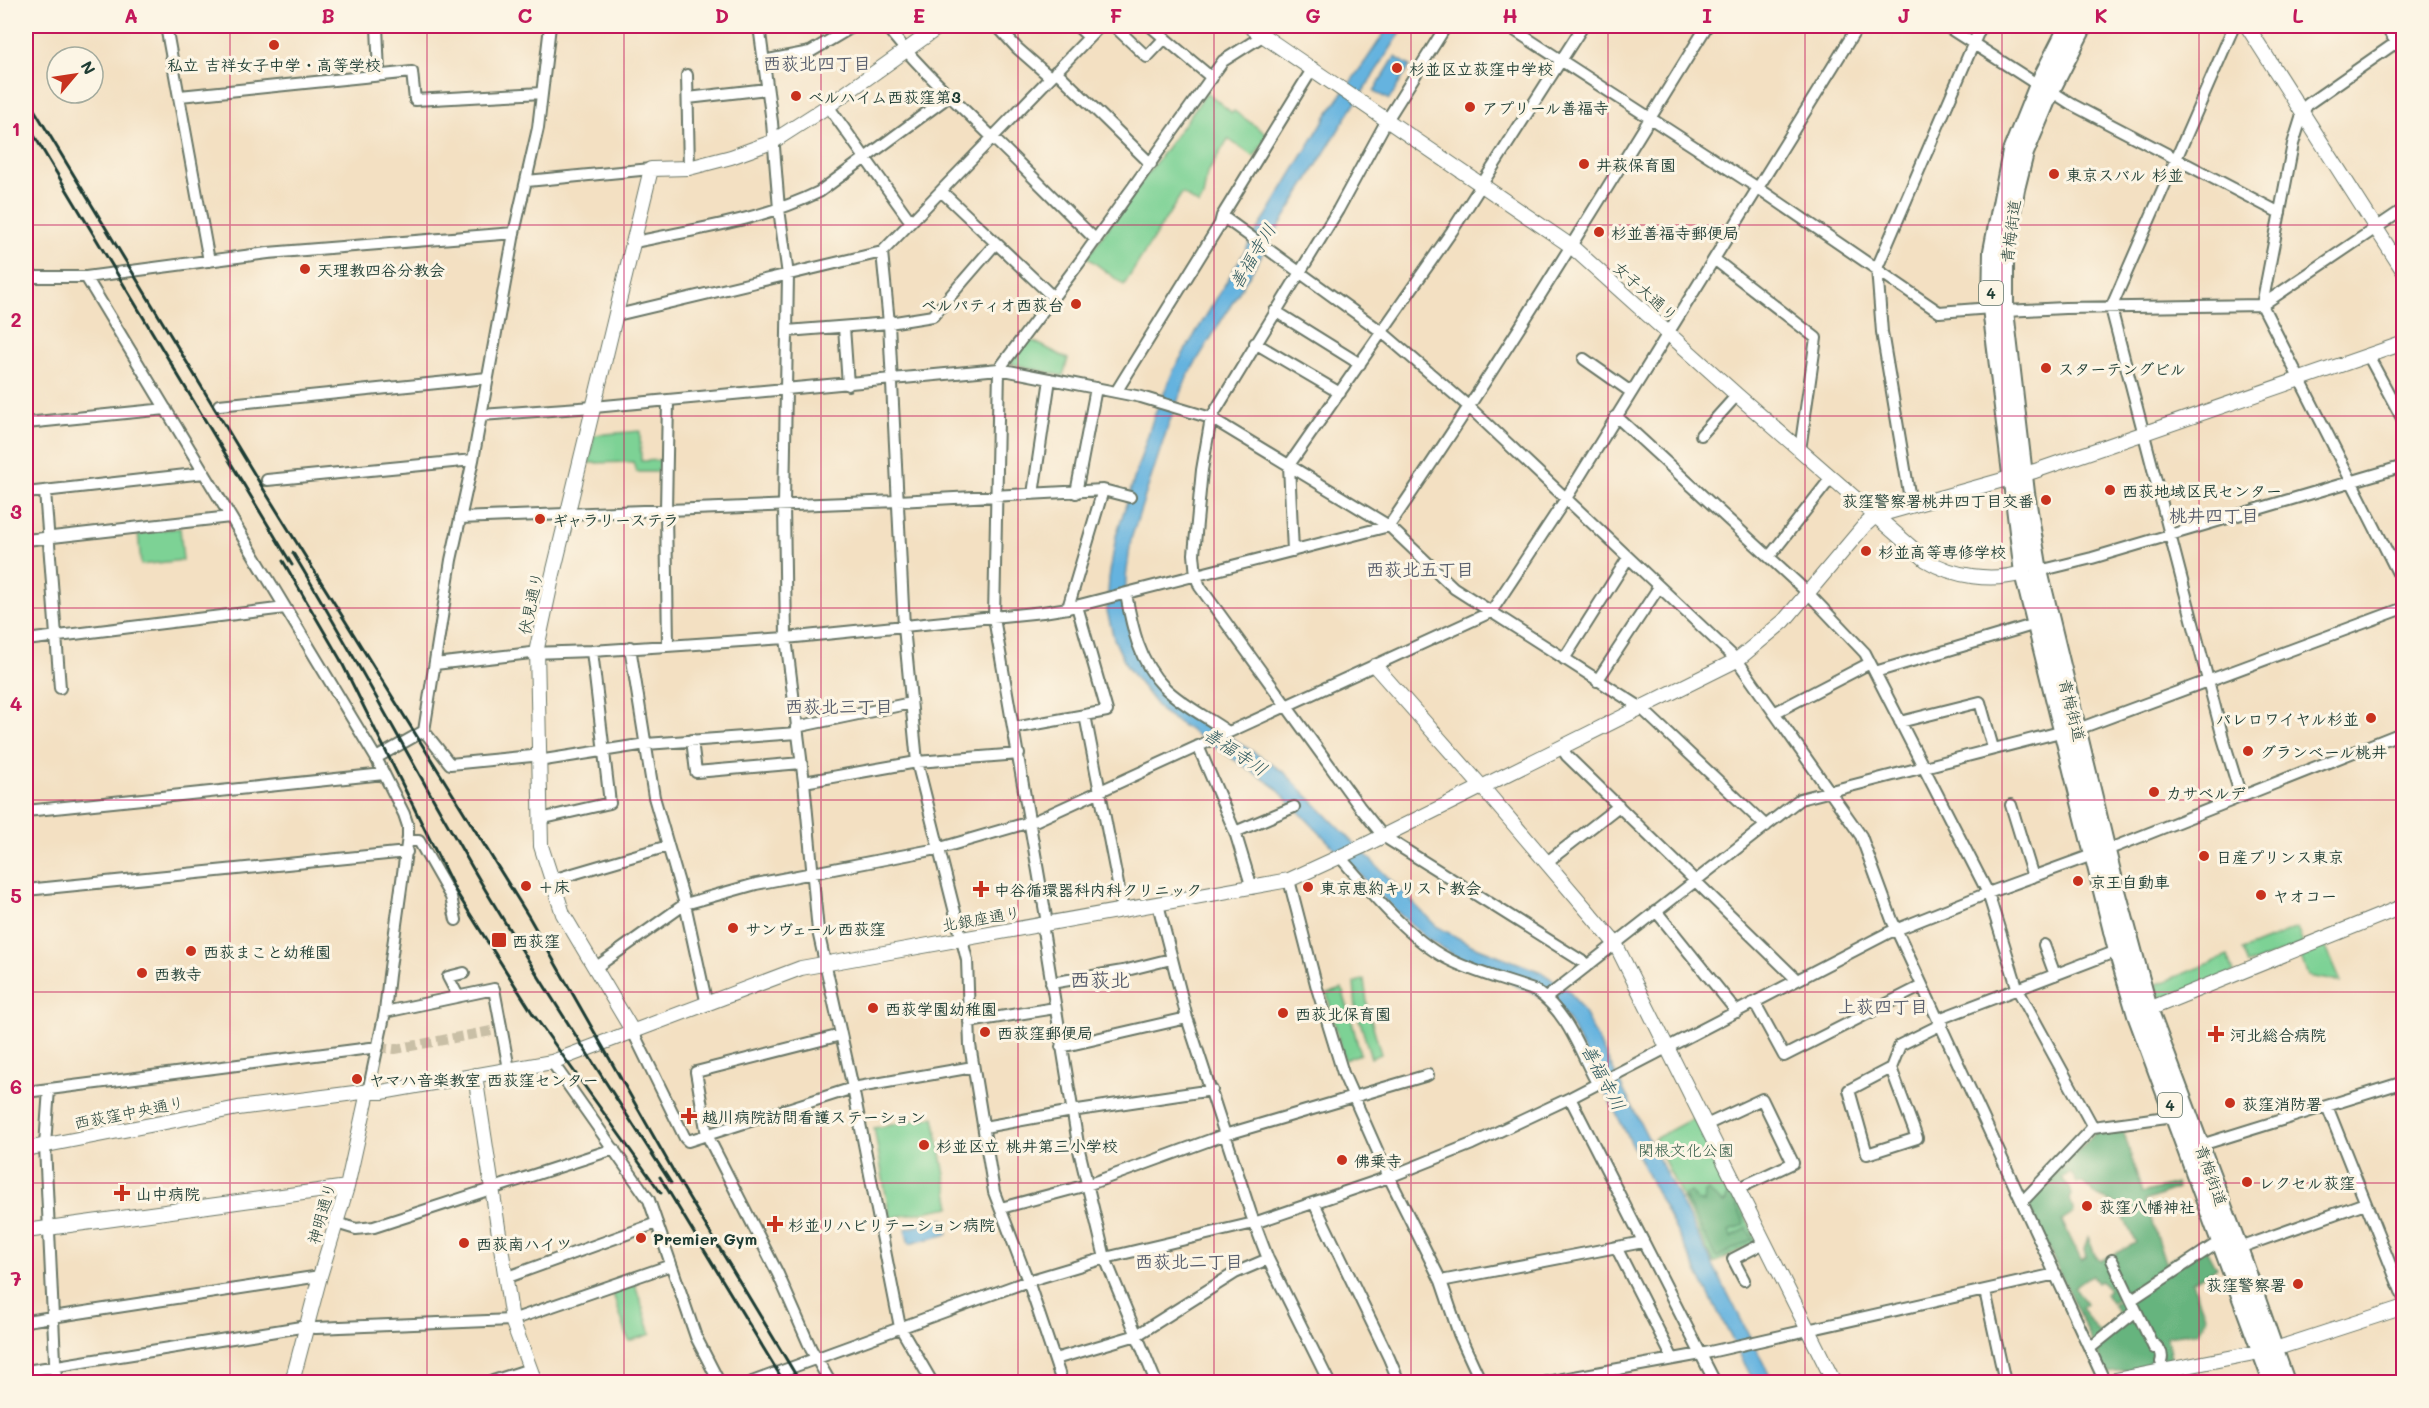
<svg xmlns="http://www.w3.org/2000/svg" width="2429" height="1408" font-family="Mali,'Klee One',sans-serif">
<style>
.green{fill:#7dd295;stroke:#4e8864;stroke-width:1.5}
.forest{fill:#66b47e;stroke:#427859;stroke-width:1.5;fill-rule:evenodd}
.water{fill:#65b3df;stroke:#42788a;stroke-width:1.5}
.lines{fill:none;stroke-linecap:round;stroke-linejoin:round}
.street-tunnel{stroke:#c9bfa6;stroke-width:10;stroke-dasharray:10 5;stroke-linecap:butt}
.street-casing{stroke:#697666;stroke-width:14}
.secondary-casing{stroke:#697666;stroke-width:16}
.primary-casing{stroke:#697666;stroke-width:20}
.street{stroke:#fff;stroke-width:10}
.secondary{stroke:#fff;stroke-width:14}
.primary{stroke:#fff;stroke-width:16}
.rail{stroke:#1f3d34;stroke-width:3}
.grid{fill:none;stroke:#c2185b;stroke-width:1.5;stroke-opacity:0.55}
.poi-dot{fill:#c8321e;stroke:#fcf5e5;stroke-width:2}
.labels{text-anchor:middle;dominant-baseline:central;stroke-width:6;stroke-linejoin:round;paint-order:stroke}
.shield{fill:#fcf5e5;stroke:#617469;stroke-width:1.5}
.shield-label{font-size:15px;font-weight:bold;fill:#1f3d34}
.poi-label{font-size:16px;font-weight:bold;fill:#1f3d34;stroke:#fcf5e5;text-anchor:start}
.street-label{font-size:16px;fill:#1f3d34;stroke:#fcf5e5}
.park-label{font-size:16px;fill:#325b47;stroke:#fcf5e5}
.neighbourhood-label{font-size:18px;font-weight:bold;fill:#595f6e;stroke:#fcf5e5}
.water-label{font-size:18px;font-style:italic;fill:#305a5f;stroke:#fcf5e5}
.quarter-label{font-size:20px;font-weight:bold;fill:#595f6e;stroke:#fcf5e5}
.neatline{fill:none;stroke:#c2185b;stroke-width:2}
.grid-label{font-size:20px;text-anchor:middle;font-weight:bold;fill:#c2185b}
</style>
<rect width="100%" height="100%" fill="#fcf5e5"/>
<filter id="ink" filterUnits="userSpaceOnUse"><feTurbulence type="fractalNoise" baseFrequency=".0167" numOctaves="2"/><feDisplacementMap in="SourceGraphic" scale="12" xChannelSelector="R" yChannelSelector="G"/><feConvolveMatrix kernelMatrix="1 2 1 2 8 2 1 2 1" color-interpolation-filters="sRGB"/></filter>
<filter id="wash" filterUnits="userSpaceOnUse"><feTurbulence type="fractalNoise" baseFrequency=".008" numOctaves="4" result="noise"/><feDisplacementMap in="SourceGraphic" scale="24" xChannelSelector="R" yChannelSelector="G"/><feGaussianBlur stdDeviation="1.35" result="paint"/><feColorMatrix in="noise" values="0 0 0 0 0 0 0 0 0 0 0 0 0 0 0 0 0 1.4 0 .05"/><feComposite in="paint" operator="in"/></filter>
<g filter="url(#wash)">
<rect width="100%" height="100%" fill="#f3e0c2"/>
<path class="green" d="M 1207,92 L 1232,113 L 1234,111 L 1268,135 L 1254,157 L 1228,139 L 1207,174 L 1203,197 L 1199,205 L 1182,193 L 1124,285 L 1087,257 Z
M 1029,339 L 1068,359 L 1063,376 L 1010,363 Z
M 640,431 L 641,461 L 664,460 L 664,472 L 636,472 L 633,462 L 589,463 L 594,435 Z
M 180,528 L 183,560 L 141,565 L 138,532 Z
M 2297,928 L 2303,944 L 2248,965 L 2242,950 Z
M 2324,943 L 2341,982 L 2308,976 L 2299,953 Z
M 2228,956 L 2234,972 L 2161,1000 L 2155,985 Z
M 1364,979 L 1368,1009 L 1381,1054 L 1371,1058 L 1358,1015 L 1351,1018 L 1360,1054 L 1344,1060 L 1327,994 L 1342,989 L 1349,1012 L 1356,1009 L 1354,983 Z
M 1697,1116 L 1757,1241 L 1714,1263 L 1654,1139 Z
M 934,1117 L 951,1207 L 890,1218 L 874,1128 Z
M 635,1284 L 651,1334 L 629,1341 L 612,1291 Z"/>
<path class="forest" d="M 2122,1126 L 2142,1193 L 2176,1184 L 2177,1189 L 2145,1201 L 2165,1263 L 2201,1240 L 2216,1268 L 2192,1282 L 2206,1318 L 2199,1332 L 2166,1336 L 2173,1366 L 2107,1373 L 2027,1203 L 2097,1131 ZM 2071,1172 L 2077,1183 L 2083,1183 L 2096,1195 L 2117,1204 L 2136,1243 L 2100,1261 L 2095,1255 L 2088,1237 L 2084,1250 L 2086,1257 L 2081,1260 L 2062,1221 L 2074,1213 L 2070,1199 L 2072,1195 L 2070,1188 L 2061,1179 ZM 2091,1275 L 2097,1283 L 2100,1281 L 2109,1290 L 2105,1294 L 2111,1303 L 2121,1296 L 2123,1298 L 2113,1305 L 2121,1317 L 2099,1333 L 2081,1308 L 2086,1304 L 2074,1287 Z
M 1723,1179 L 1743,1219 L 1744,1225 L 1729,1231 L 1731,1238 L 1747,1228 L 1753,1239 L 1716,1258 L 1684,1196 L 1690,1192 L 1697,1201 L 1704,1203 L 1705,1192 L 1708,1191 L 1723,1203 L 1726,1201 L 1727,1194 L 1720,1180 Z"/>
<path class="water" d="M 1389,26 L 1405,26 L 1342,124 L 1188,375 L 1169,423 L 1131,539 L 1126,578 L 1125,608 L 1130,635 L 1170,697 L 1285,773 L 1436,926 L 1471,945 L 1541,972 L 1569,991 L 1582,1009 L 1773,1382 L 1754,1382 L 1567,1018 L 1556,1004 L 1463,961 L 1426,938 L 1391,906 L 1274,786 L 1161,711 L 1127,667 L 1114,639 L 1107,611 L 1109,578 L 1116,536 L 1153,419 L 1174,369 L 1327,115 L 1367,59 Z
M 1395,57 L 1410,66 L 1389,100 L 1374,91 Z
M 944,1219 L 948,1234 L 909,1244 L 905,1229 Z"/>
</g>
<g filter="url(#ink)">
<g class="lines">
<path class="street-tunnel" d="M 378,1047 L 395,1049 L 502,1029"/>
<g class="street-casing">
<path id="street" d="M 166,26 L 209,261
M 377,26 L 379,74
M 759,26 L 772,122 L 779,209 L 788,275 L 784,504 L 786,638 L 804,782 L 818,931 L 853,1088 L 900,1327 L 932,1382
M 886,26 C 918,68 957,102 994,139 C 1029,172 1062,207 1096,240
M 997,26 L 1017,48 L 1050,77
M 1077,26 L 1089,37
M 1114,26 L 1147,57 L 1164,39
M 1150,26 L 1212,78
M 1446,26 L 1387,120 L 1338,210 L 1211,418 L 1202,470 L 1194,554 L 1196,576 L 1200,587 L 1359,806 L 1383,836 L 1588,965
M 1508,26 L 1758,188 L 1939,312 L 1991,308
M 1946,26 L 2038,85
M 2234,26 L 2111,308 L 2223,738 L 2241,797
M 2385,26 L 2404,53
M 2404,37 L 2308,104 L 2303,112 L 2293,144 L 2262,305 L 2404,585
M 763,61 L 810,52 L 854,26
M 1056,71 L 1151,164
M 687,75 L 689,168
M 2051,91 L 2073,105 L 2280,213
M 180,96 L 412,72 L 415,100 L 542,93
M 688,98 L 767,89
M 828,106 L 911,222
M 527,181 L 651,169
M 941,191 L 1053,297
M 1222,216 L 1382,332 L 1468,406 L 1737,660 L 1861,836 L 1892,920 L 2105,1382
M 635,242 C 697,229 762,220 819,192 L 948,97
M 882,252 L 889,323 L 904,627 L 917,762 L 967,960 L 970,1045 L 994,1192 L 1028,1281 L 1062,1382
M 1714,259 L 1816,338 L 1800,450
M 26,277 L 86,277 L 268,253 L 514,233
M 86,277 L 376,758 L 404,814 L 408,826 L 408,837 L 389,975 L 385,1012 L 368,1092
M 1275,311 L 1360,364
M 2005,311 L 2065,308 L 2262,305 L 2404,209
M 617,315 L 882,252 L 1100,26
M 844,327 L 848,385
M 787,331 L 889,323 L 933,316 L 996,243
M 1255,343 L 1340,393
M 2368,355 L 2404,422
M 1584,359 L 1631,392
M 1116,392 L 1220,224 L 1222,216 L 1313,68
M 219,405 L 487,378
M 481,415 L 594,407 L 999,369 L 1141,397 L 1211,418 L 1389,526 L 1454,588 L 1640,707 L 1766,826
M 1616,416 L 1808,593 L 1865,653 L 1988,893 L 2018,990 L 2093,1127
M 26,423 L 166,409
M 1701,435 L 1737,395
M 267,480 L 473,460
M 45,491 L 60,688
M 26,493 L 204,473
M 1076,493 L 1096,388
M 1033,494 L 1050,379
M 1911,505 L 1882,332 L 1877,268 L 1981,26
M 460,518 L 898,501 L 1103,490 L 1130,497
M 26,540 L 230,517
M 1293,551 L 1289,465 L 1452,231 L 1583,26
M 1769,557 L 1831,478
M 2039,571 L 2092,558 L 2404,466
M 1126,594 C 1132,627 1139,662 1164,687 C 1182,705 1207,717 1228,732
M 1068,608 L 1103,490
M 26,640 L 285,608
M 668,645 L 666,510 L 668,400
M 630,647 L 654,797 L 685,904 L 707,1005
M 1564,659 L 1628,558
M 435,664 L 531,653 L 592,651 L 786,638 L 1043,612 L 1068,608 L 1389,526 C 1501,363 1603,194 1707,26
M 1875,672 L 2036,624
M 1597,681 L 1659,587
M 1774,713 L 1870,663
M 1085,715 L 1123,910
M 1900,722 L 1980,702 L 1993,748
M 796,727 L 911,703
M 1014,728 L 1107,711 L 1077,606
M 2078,729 L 2404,608
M 692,740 L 696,772 L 801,763
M 1198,746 L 1235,832 L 1252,888
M 1561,747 L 1567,756 L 1797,980
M 538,751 L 532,756 L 450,764 L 424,731 L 451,560 L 473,460 L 514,233 L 538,128 L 550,26
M 376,758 L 424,731
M 538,761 L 646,744 L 797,733
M 804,782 L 917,762 L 1019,754
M 2011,805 L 2033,877
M 26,811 L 384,774
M 540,819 L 610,803 L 592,651
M 1235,832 L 1294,807
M 408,841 L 419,841 L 451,897 L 456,920
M 1340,857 C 1368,889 1408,938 1446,958 C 1474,973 1506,980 1536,991 C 1568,1013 1579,1050 1597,1083
M 1547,862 L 1619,806
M 552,880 L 668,846
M 1289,880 L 1317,988 L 1343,1073 L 1389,1177 L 1441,1281 L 1459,1334 L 1481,1382
M 26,890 L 407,852
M 1158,904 L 1187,1018 L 1251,1214 L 1268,1259 L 1329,1382
M 1656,911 L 1737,1012
M 1047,923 L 994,618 L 999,369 L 1079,263 L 1223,61 L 1264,35
M 1042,924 L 1079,1150 L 1105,1258 L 1156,1382
M 2044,945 L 2055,975
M 595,968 L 685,904 L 756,884 L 937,849 L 1037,820 L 1491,612 L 1565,500 L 1858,26
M 1051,983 L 1123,971 L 1171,959
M 458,996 L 448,977 L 464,973
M 1546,998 L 1800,799 L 2064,731
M 1755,1003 L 1784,1056 L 1922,986
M 385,1012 L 494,989 L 509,1069
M 1939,1019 L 2117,951
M 969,1022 L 1055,1008
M 633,1032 L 685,1138 L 688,1141 L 853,1088 L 973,1067
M 1061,1047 L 1187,1018
M 552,1062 L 649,1200 L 696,1337 L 719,1382
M 1891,1068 L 1917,1138 L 1867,1154 L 1849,1090 L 1891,1068 L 1900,1045 L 1942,1024
M 49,1089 L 45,1145 L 56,1382
M 26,1092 L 378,1047
M 1570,1098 L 1715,1382
M 2327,1106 L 2404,1299
M 1706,1125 L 1762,1099 L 1793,1163 L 1737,1189
M 984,1127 L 1078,1110 L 1212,1090
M 2201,1145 L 2404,1082
M 2023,1201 L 2093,1127 L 2174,1116
M 1314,1203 L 1389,1358 L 1399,1382
M 1001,1208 L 1087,1185 L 1221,1136 L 1428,1075
M 336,1223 L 356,1229 L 374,1227 L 614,1149
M 1616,1247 L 1673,1359
M 2239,1248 L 2365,1203
M 2112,1260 L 2154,1348
M 505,1278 L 657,1223
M 1744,1280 L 1733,1259 L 1764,1243
M 1441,1281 L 1643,1242
M 1985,1291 L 2005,1382
M 2131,1300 L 2213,1246
M 26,1321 L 320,1276
M 2151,1342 C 2159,1347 2164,1353 2161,1362
M 2090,1348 L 2136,1311
M 1055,1359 L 1137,1335 L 1235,1273 L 1268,1259
M 26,1371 L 301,1327 L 316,1328 L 512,1320 L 671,1265
M 479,1382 L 490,1382 L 530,1369
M 752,1382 L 1028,1281 L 1105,1258 L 1254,1223 L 1389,1177 L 1472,1144 L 1570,1098 L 1888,933 L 1988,893 L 2117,846 L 2404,732
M 830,1382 L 811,1349 L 778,1274 L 707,1135 L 696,1072 L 841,1035
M 1547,1382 L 1701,1354 L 2056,1274"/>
</g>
<g class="secondary-casing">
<path id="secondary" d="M 1249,26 L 1571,246 L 1737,395 L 1926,560 C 1954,577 1991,582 2023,573
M 2247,26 L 2404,272
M 1375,666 L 1489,795 L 1615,943 L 1834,1382
M 2149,1009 L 2404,906
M 633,1032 L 563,914 L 541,846 L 537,648 L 552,578 L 651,169 L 689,168 L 731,157 L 772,142 L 828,106 L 940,26
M 475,1075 L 512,1320 L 535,1382
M 26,1149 L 238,1108 L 362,1092 L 382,1092 L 552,1062 L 801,968 L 1289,880 L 1361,847 L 1737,660 L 1784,621 L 1864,526 L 1875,516 L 2035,471 L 2404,343
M 26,1231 L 347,1187
M 292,1382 L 320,1276 L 347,1187 L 368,1092
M 2105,1382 L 2275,1349 L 2404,1307"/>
</g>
<g class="primary-casing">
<path id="primary" d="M 2068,26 L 2038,85 L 2011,152 L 1992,251 L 1991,308 L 2023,573 L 2117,951 L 2136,1015 L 2272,1382
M 2084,26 L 2051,91 L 2025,153 L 2016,189 L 2005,252 L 2005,311 L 2026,493 L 2039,571 L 2113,876 L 2149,1009 L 2239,1248 L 2286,1382"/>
</g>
<use href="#street" class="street"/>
<use href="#secondary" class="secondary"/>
<use href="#primary" class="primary"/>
<path class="rail" d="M 26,96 L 264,490 L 529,917 L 679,1181 L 800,1382
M 26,122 L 292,565
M 293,553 C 360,664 420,779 486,891 C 545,990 608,1086 671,1183
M 283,561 L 340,659 L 455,890 L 533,1014 L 661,1193
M 660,1177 L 784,1382"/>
</g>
</g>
<path class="grid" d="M 230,26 L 230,1382M 427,26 L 427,1382M 624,26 L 624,1382M 821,26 L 821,1382M 1018,26 L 1018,1382M 1214,26 L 1214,1382M 1411,26 L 1411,1382M 1608,26 L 1608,1382M 1805,26 L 1805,1382M 2002,26 L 2002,1382M 2199,26 L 2199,1382M 26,225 L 2404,225M 26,416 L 2404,416M 26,608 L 2404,608M 26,800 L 2404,800M 26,992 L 2404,992M 26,1183 L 2404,1183"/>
<g class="poi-dot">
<circle cx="274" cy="45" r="6"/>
<circle cx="1397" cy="68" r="6"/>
<circle cx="796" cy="96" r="6"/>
<circle cx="1470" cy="107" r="6"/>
<circle cx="1584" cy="164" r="6"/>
<circle cx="2054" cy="174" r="6"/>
<circle cx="1599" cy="232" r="6"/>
<circle cx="305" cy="269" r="6"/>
<circle cx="1076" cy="304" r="6"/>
<circle cx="2046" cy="368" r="6"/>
<circle cx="2110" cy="490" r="6"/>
<circle cx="2046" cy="500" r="6"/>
<circle cx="540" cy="519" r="6"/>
<circle cx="1866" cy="551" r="6"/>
<circle cx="2371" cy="718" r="6"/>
<circle cx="2248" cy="751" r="6"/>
<circle cx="2154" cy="792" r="6"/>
<circle cx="2204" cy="856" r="6"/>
<circle cx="2078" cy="881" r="6"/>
<circle cx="526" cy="886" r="6"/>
<circle cx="1308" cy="887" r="6"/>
<path d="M978 880h6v6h6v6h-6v6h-6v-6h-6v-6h6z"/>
<circle cx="2261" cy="895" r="6"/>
<circle cx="733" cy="928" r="6"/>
<rect x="491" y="932" width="16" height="16" rx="3"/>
<circle cx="191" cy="951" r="6"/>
<circle cx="142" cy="973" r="6"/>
<circle cx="873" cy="1008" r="6"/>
<circle cx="1283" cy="1013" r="6"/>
<circle cx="985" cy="1032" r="6"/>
<path d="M2213 1025h6v6h6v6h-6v6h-6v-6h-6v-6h6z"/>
<circle cx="357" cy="1079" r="6"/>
<circle cx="2230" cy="1103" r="6"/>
<path d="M686 1107h6v6h6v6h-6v6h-6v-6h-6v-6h6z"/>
<circle cx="924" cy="1145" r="6"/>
<circle cx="1342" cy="1160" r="6"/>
<circle cx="2247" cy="1182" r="6"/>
<path d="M119 1184h6v6h6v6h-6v6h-6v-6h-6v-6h6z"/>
<circle cx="2087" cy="1206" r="6"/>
<path d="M772 1215h6v6h6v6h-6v6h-6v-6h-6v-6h6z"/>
<circle cx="641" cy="1238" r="6"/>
<circle cx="464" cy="1243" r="6"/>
<circle cx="2298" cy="1284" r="6"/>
</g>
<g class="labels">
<g class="shield">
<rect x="1979" y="281" width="24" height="24" rx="4.5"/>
<rect x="2158" y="1093" width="24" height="24" rx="4.5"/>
</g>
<g class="shield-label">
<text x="1991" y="293">4</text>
<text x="2170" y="1105">4</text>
</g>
<g class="poi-label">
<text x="274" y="64" text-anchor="middle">私立 吉祥女子中学・高等学校</text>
<text x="1409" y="68">杉並区立荻窪中学校</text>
<text x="808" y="96">ベルハイム西荻窪第3</text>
<text x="1482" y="107">アプリール善福寺</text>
<text x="1596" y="164">井萩保育園</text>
<text x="2066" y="174">東京スバル 杉並</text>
<text x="1611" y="232">杉並善福寺郵便局</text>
<text x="317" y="269">天理教四谷分教会</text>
<text x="1064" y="304" text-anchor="end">ベルパティオ西荻台</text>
<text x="2058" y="368">スターテングビル</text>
<text x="2122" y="490">西荻地域区民センター</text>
<text x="2034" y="500" text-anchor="end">荻窪警察署桃井四丁目交番</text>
<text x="552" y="519">ギャラリーステラ</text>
<text x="1878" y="551">杉並高等専修学校</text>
<text x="2359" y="718" text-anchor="end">パレロワイヤル杉並</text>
<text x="2260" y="751">グランベール桃井</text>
<text x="2166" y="792">カサベルデ</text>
<text x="2216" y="856">日産プリンス東京</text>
<text x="2090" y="881">京王自動車</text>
<text x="538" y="886">＋床</text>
<text x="1320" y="887">東京恵約キリスト教会</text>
<text x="994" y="889">中谷循環器科内科クリニック</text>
<text x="2273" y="895">ヤオコー</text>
<text x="745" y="928">サンヴェール西荻窪</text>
<text x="512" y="940">西荻窪</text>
<text x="203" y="951">西荻まこと幼稚園</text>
<text x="154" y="973">西教寺</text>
<text x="885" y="1008">西荻学園幼稚園</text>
<text x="1295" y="1013">西荻北保育園</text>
<text x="997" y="1032">西荻窪郵便局</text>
<text x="2230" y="1034">河北総合病院</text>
<text x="369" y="1079">ヤマハ音楽教室 西荻窪センター</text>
<text x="2242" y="1103">荻窪消防署</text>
<text x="702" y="1116">越川病院訪問看護ステーション</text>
<text x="936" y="1145">杉並区立 桃井第三小学校</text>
<text x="1354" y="1160">佛乗寺</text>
<text x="2259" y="1182">レクセル荻窪</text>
<text x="136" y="1193">山中病院</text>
<text x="2099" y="1206">荻窪八幡神社</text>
<text x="788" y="1224">杉並リハビリテーション病院</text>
<text x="653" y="1238">Premier Gym</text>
<text x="476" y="1243">西荻南ハイツ</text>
<text x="2286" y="1284" text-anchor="end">荻窪警察署</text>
</g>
<g class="street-label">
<text transform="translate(2010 231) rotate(-83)">青梅街道</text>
<text transform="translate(1646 291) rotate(42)">女子大通り</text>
<text transform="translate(530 603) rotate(-78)">伏見通り</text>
<text transform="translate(2073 710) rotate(76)">青梅街道</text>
<text transform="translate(981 918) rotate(-10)">北銀座通り</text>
<text transform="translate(129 1112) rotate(-11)">西荻窪中央通り</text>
<text transform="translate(2212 1175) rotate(70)">青梅街道</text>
<text transform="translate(321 1213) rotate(-74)">神明通り</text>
</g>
<g class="park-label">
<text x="1686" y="1149">関根文化公園</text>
</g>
<g class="neighbourhood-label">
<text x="817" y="63">西荻北四丁目</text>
<text x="2214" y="515">桃井四丁目</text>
<text x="1420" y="569">西荻北五丁目</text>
<text x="839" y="706">西荻北三丁目</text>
<text x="1883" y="1006">上荻四丁目</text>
<text x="1189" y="1261">西荻北二丁目</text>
</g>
<g class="water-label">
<text transform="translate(1252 256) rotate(-59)">善福寺川</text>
<text transform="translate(1236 751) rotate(34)">善福寺川</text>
<text transform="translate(1604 1077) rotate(62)">善福寺川</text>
</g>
<g class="quarter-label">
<text x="1100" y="979">西荻北</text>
</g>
</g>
<rect width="2429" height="1408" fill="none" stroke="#fcf5e5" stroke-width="66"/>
<g transform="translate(75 75) rotate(61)"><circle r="28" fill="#fcf5e5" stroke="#a4ab9e" stroke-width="1.5"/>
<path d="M0-4.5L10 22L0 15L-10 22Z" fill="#c8321e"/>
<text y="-9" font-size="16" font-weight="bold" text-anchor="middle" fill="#1f3d34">N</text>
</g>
<rect x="33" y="33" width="2363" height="1342" class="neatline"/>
<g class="grid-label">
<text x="131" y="23">A</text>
<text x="328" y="23">B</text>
<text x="525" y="23">C</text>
<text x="722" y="23">D</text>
<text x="919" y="23">E</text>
<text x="1116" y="23">F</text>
<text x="1313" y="23">G</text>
<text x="1510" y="23">H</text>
<text x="1707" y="23">I</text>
<text x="1904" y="23">J</text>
<text x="2101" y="23">K</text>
<text x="2298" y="23">L</text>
<text x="16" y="136">1</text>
<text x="16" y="327">2</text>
<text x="16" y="519">3</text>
<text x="16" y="711">4</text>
<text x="16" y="903">5</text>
<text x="16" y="1094">6</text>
<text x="16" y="1286">7</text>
</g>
</svg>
